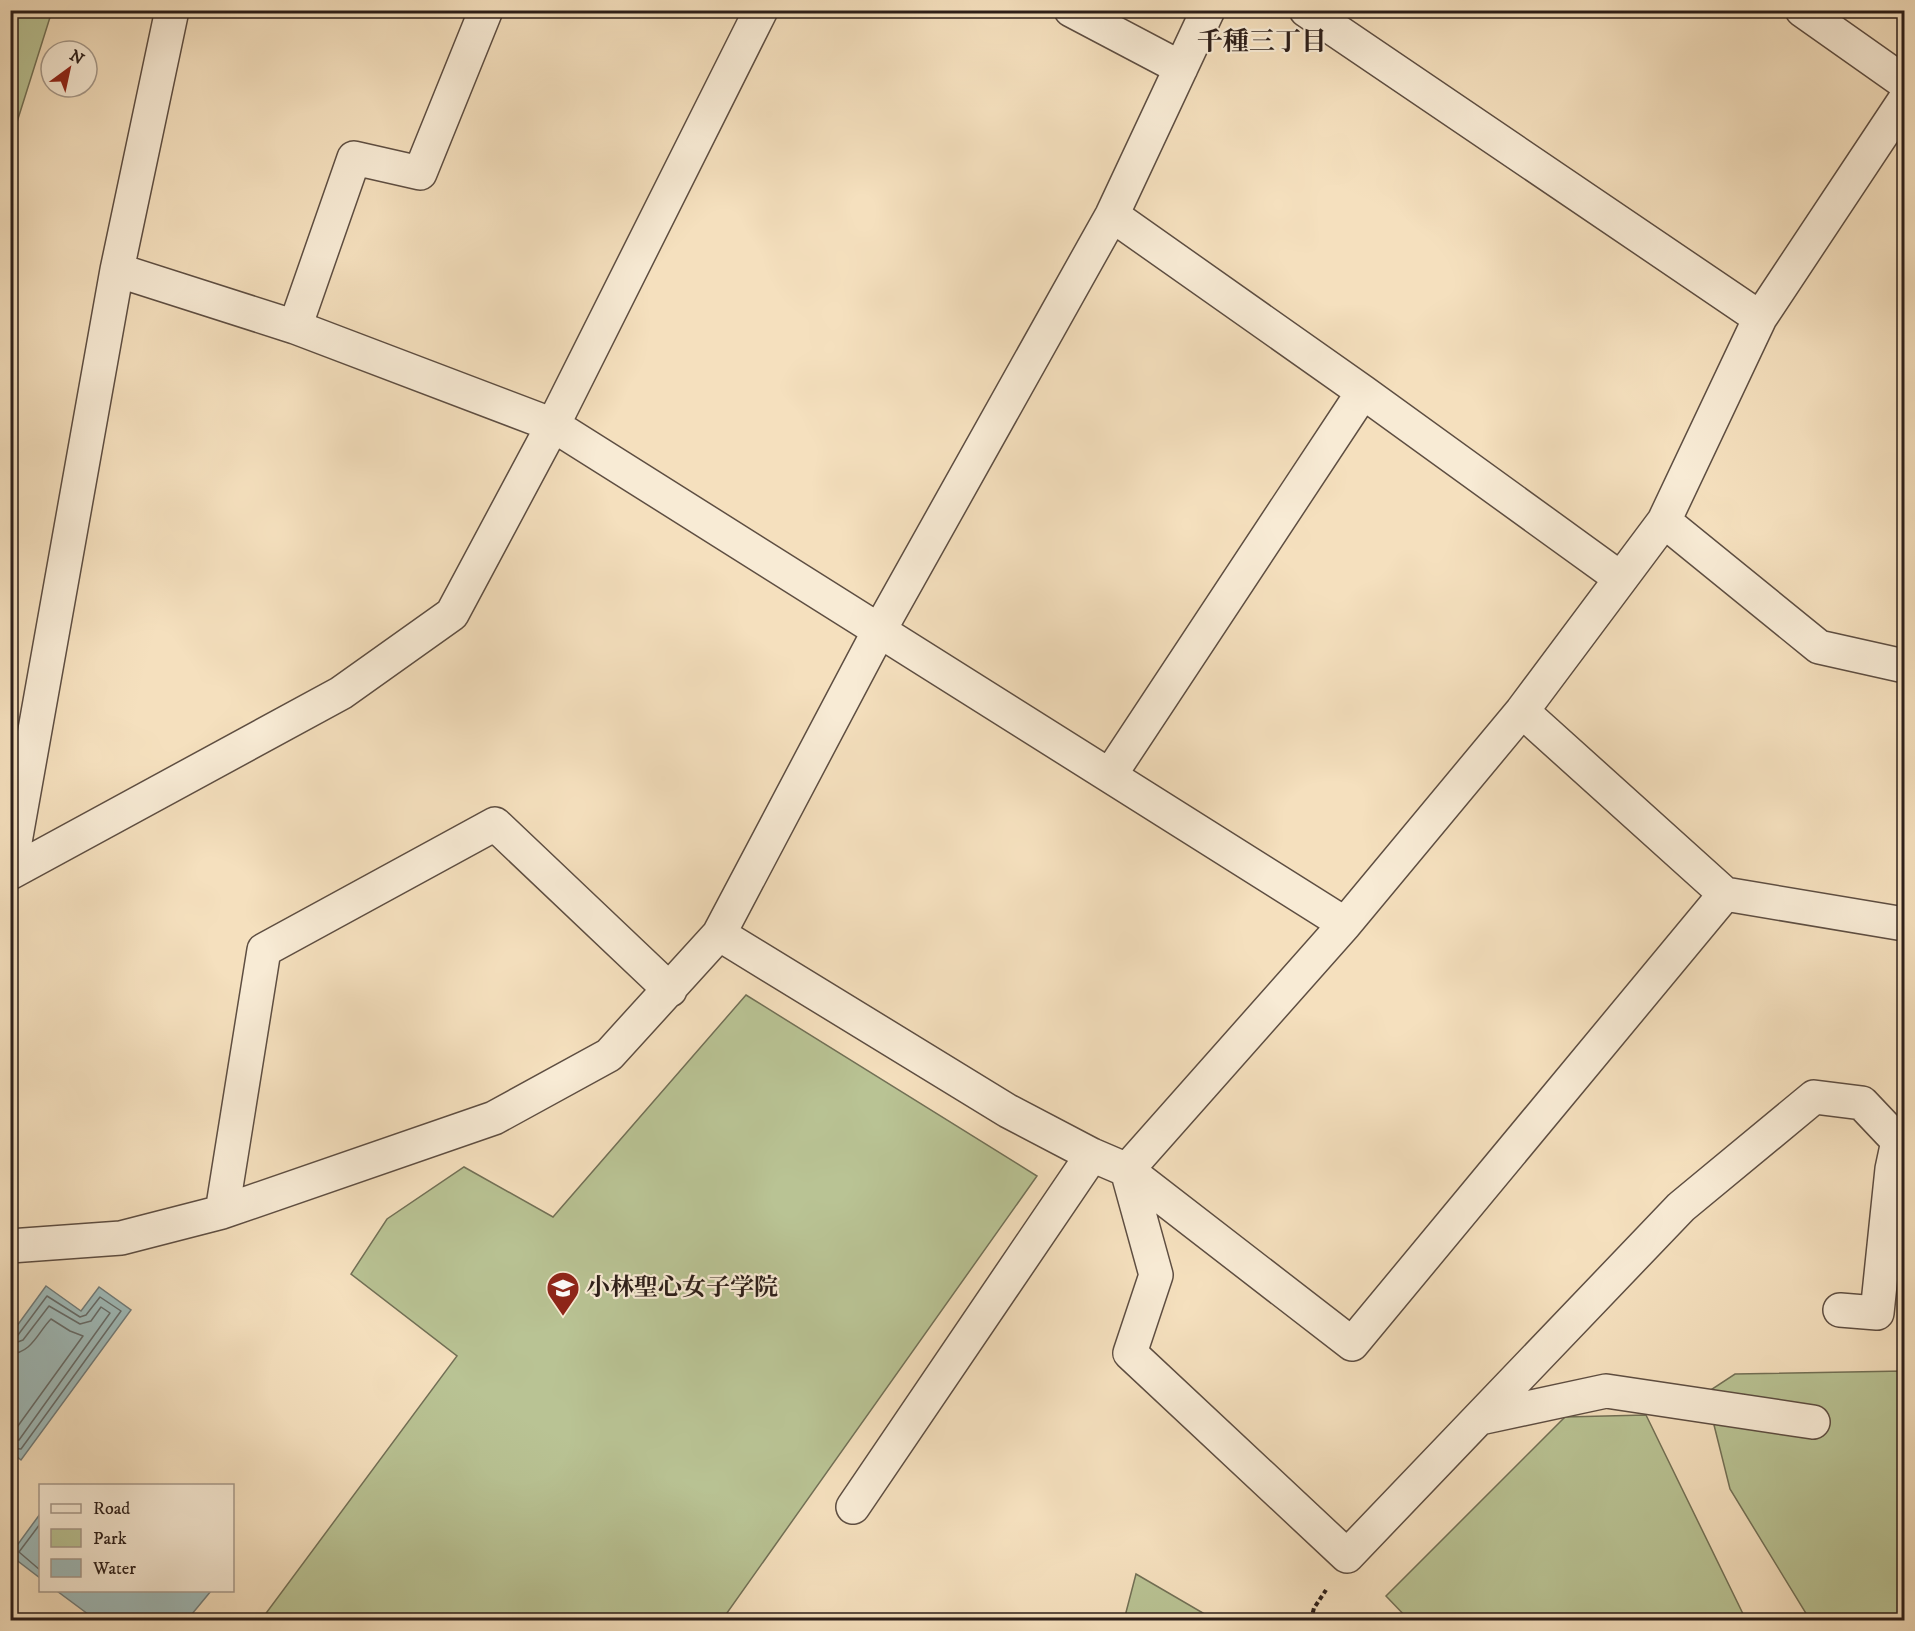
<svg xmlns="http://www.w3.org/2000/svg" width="1915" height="1631" font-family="'IM FELL DW Pica','Noto Serif JP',serif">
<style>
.green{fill:#b9c394;stroke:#727056;stroke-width:1.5}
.water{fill:#9fbbba;stroke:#717c7a;stroke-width:1.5}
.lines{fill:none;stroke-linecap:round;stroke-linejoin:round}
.shore{stroke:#666c6a;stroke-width:1.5}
.minor-casing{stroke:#5e4e42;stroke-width:36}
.path{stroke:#2c1e19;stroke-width:4;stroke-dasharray:4.5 3;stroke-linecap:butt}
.minor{stroke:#f8ebd5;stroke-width:33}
.labels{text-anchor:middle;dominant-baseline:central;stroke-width:4.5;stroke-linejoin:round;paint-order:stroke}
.poi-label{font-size:24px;font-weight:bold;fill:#2c1e19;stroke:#f8ebd5;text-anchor:start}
.neighbourhood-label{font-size:26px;font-weight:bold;fill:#2c1e19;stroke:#f8ebd5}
</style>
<rect width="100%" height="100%" fill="#f5e0be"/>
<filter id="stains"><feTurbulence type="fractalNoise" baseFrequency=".00333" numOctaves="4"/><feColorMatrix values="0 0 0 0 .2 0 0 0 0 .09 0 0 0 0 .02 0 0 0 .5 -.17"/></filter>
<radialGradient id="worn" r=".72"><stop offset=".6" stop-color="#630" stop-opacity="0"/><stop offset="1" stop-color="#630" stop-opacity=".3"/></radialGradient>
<path class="green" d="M 11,10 L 52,11 L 11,141 L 10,11 Z
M 746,995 L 1037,1176 L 722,1620 L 261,1620 L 457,1356 L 351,1274 L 387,1219 L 464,1167 L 553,1217 Z
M 1904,1371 L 1904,1620 L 1810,1620 L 1730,1489 L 1706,1393 L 1735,1374 Z
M 1646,1415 L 1746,1620 L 1409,1620 L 1386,1596 L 1565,1417 Z
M 1136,1574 L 1215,1620 L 1124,1620 Z"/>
<path class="water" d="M 46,1286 L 81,1311 L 99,1287 L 131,1310 L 21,1460 L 11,1452 L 11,1334 Z
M 40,1514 L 40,1578 L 10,1555 Z
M 57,1591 L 211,1591 L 187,1620 L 96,1620 Z"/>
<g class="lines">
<path class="shore" d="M 10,1337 L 18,1335 L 47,1296 L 80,1317 L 86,1315 L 100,1297 L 121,1311 L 21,1449 L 10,1448
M 10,1345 L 23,1340 L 49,1306 L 80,1324 L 91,1321 L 101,1307 L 110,1313 L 19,1440 L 10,1440
M 10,1354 C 32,1353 38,1332 51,1319 L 70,1331 L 83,1336 L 15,1430 L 10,1431
M 40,1524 L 19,1552 L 40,1570"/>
<g class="minor-casing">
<path id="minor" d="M 1071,10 L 1181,68
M 1306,10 L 1760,318
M 1802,10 L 1904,82
M 1112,215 L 1363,392 L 1620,578
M 117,270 L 295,327 L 553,425 L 1345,924 L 1522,711 L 1664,521 L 1760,318 L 1904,101
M 295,327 L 354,158 L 420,173 L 486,10
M 1664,521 L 1819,647 L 1904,666
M 1522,711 L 1725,894
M 1110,775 L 1363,392
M 10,870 L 117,270 L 172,10
M 10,873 L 341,693 L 452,614 L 553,425 L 761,10
M 1345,924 L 1127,1170 L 1352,1344 L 1725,894 L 1904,924
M 719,934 L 1008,1111 L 1092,1155 L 1127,1170 L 1156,1275 L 1130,1353 L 1347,1556 L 1681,1207 L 1814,1097 L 1862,1103 L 1898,1141 L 1892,1169 L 1877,1313 L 1840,1310
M 222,1212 L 264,950 L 495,824 L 670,990
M 10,1246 L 121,1238 L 222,1212 L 494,1118 L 609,1055 L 719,934 L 879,631 L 1112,215 L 1208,10
M 1480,1418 L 1606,1391 L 1813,1422
M 853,1507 L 1092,1155"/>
</g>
<path class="path" d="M 1311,1620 L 1314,1608 L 1326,1590"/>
<use href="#minor" class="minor"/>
</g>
<defs>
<g id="school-pin" transform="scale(1.725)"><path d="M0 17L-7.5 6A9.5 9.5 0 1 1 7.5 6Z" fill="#8f2418" stroke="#f8ebd5"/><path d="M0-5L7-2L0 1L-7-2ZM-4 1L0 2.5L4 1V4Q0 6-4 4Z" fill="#fff"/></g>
</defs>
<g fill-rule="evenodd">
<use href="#school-pin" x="563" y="1288"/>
</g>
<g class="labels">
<g class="poi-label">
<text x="586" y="1288">小林聖心女子学院</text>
</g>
<g class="neighbourhood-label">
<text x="1262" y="42">千種三丁目</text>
</g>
</g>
<rect width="1915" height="1631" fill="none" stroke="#f5e0be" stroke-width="36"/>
<rect x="12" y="12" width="1891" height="1607" fill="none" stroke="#2c1e19" stroke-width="3"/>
<rect x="18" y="18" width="1879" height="1595" fill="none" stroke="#2c1e19" stroke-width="1.5"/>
<rect x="39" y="1484" width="195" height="108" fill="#f8ebd5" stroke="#a6998a" stroke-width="1.5"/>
<rect x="51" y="1504" width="30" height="9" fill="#f8ebd5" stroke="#a6998a" stroke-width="1.5"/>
<text x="93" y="1514" font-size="18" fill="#2c1e19">Road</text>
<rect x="51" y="1529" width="30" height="18" fill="#b9c394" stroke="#a6998a" stroke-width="1.5"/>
<text x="93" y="1544" font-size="18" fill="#2c1e19">Park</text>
<rect x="51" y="1559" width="30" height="18" fill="#9fbbba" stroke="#a6998a" stroke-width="1.5"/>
<text x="93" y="1574" font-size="18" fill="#2c1e19">Water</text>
<g transform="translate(69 69) rotate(33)"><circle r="28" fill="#f8ebd5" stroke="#a6998a" stroke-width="1.5"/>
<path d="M0-4.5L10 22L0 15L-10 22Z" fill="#8f2418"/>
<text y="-9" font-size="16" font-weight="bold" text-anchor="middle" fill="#2c1e19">N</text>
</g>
<rect width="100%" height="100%" filter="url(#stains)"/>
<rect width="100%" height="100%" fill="url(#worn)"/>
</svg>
